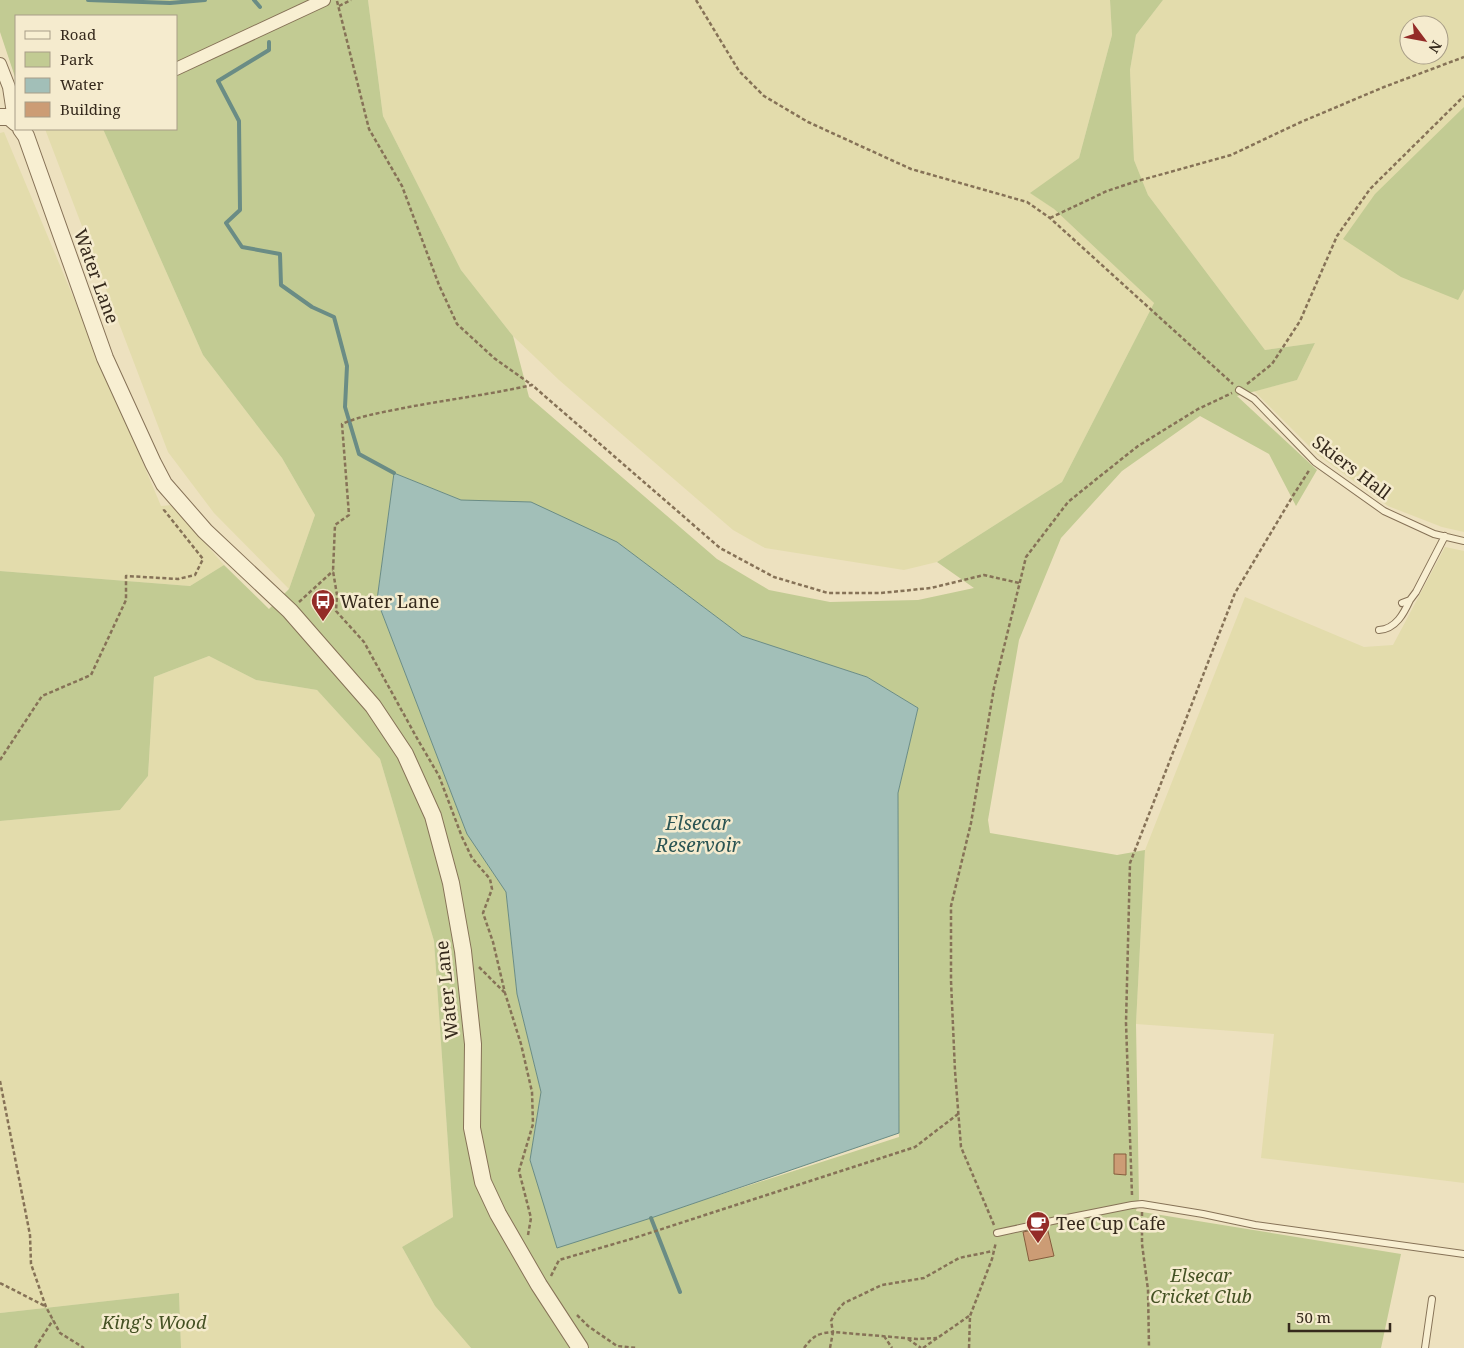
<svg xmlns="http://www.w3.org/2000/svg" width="1464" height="1348" font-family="'Noto Serif',serif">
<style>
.farmland{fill:#e3dcac;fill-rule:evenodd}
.green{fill:#c2cb93;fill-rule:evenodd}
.water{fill:#a2bfb8;stroke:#6a8c85}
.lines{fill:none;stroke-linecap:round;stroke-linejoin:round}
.stream{stroke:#6a8c85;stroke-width:4}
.building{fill:#cc9c75;stroke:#855d3d}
.service-casing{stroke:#867257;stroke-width:8}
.minor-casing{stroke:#867257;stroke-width:14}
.tertiary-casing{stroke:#867257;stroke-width:18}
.path{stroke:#867257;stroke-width:2.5;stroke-dasharray:4 2.5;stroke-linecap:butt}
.service{stroke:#f8efd2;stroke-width:6}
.minor{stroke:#f8efd2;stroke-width:12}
.tertiary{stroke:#f8efd2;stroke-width:16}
.labels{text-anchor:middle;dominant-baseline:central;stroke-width:5;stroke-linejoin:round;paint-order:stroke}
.street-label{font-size:18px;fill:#35291c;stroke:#f5ebce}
.poi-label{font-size:18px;fill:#35291c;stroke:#f5ebce;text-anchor:start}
.park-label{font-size:18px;font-style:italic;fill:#445123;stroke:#f5ebce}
.water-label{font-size:19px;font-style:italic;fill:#2b5554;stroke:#f5ebce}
</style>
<rect width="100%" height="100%" fill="#ede1bf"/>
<path class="farmland" d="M 368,0 L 1110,0 L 1112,35 L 1079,158 L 1031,193 L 1054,209 L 1154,303 L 1062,482 L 937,562 L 904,570 L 765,548 L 733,530 L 559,380 L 513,336 L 461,270 L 383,116 Z
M 1163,0 L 1464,0 L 1464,532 L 1442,527 L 1388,506 L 1318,455 L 1254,391 L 1297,380 L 1315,343 L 1265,350 L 1148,195 L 1134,160 L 1130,70 L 1136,35 ZM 1409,25 L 1439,25 L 1439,55 L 1409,55 Z
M 45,129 L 103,129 L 203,355 L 282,458 L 315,515 L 289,589 L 214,513 L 168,452 Z
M 4,132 L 161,506 L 172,505 L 224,565 L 190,586 L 0,571 L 0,133 Z
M 1445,547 L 1464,551 L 1464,1183 L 1261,1158 L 1274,1034 L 1136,1024 L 1145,850 L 1245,597 L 1364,647 L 1393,645 Z
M 209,656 L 256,680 L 317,690 L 380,759 L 434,941 L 453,1217 L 402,1247 L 435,1306 L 471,1348 L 181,1348 L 179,1293 L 0,1313 L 0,821 L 120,810 L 148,776 L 154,677 Z"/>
<path class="green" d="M 0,0 L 368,0 L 383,116 L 461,270 L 513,336 L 529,397 L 717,559 L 769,590 L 830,602 L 918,600 L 974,588 L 937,562 L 1062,482 L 1154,303 L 1054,209 L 1030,193 L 1079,158 L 1112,35 L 1110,0 L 1163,0 L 1136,35 L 1130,70 L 1134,160 L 1148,195 L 1265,350 L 1315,343 L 1297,380 L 1237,396 L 1317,470 L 1296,506 L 1269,454 L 1200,416 L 1122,471 L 1061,538 L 1019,640 L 988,820 L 990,833 L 1117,855 L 1145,850 L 1136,1024 L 1139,1199 L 1136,1211 L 1401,1254 L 1381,1348 L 471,1348 L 435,1306 L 402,1247 L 453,1217 L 434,941 L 380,759 L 317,690 L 256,680 L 209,656 L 154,677 L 148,776 L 120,810 L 0,821 L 0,571 L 190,586 L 224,565 L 269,609 L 289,589 L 315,515 L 282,458 L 203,355 L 103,129 L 176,129 L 176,16 L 16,16 L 16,80 L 0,32 ZM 394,473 L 461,500 L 617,542 L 742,636 L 867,677 L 918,708 L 898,793 L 899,1137 L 558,1247 L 530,1160 L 541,1092 L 517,994 L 506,892 L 467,834 L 377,600 Z
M 1464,107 L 1464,289 L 1458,300 L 1401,277 L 1343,239 L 1375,194 Z
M 179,1293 L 181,1348 L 0,1348 L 0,1313 Z"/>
<path class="water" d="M 394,473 L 461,500 L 531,502 L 617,542 L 742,636 L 867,677 L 918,708 L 898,793 L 899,1133 L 651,1218 L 557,1248 L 530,1160 L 541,1092 L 517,994 L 506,892 L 467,834 L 377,600 Z"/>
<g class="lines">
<path class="stream" d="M 88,0 L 170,3 L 205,0
M 254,0 L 260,7
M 269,42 L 269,50 L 218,81 L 239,121 L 240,210 L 226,223 L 242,247 L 280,254 L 281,285 L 312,307 L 334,317 L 347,366 L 345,407 L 359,454 L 394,473
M 651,1218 L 680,1292"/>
</g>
<path class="building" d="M 1114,1154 L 1126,1154 L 1126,1175 L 1114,1174 Z
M 1047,1227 L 1054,1256 L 1029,1261 L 1023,1232 Z"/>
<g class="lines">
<g class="service-casing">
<path id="service" d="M 1239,390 L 1254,399 L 1315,462 L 1384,511 L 1434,534 L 1464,541
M 1402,603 L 1410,600 L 1416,592 L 1445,536
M 1379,630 C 1396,629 1404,613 1410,600
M 997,1233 L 1057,1220 L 1132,1205 L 1142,1204 L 1203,1214 L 1255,1225 L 1464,1254
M 1425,1348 L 1432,1299"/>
</g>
<g class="minor-casing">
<path id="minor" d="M 0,64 L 9,87 L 14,120 L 16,119
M 176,69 L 324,0"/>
</g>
<g class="tertiary-casing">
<path id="tertiary" d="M 0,117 L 9,117 L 16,123
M 21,129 L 26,136 L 105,358 L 153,463 L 164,484 L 205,531 L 290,611 L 373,706 L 405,754 L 433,816 L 451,883 L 463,951 L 473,1044 L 472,1128 L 483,1182 L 498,1214 L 539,1285 L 580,1348"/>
</g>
<path class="path" d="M 696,0 L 739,71 L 764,96 L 808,122 L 911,169 L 1027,202 L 1050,218 L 1233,384
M 337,1 L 369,129 L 402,186 L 439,285 L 457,324 L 494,358 L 532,385
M 339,6 L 351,0
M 1050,218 L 1107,191 L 1134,182 L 1231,155 L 1301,122 L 1384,87 L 1464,57
M 1247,384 L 1272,364 L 1300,321 L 1337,236 L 1370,189 L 1464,96
M 299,602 L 333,571
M 0,760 L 42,696 L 91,675 L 126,600 L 126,576 L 178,579 L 195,575 L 203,559 L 164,510 L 164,507
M 479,967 L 504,992
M 0,1081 L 30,1235 L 31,1264 L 46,1307 L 60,1333 L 84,1348
M 1132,1195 L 1126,1023 L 1130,863 L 1235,593 L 1294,494 L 1310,469
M 1142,1212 L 1142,1244 L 1148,1290 L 1149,1348
M 994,1225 L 961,1147 L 955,1071 L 951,981 L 951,906 L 971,823 L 994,688 L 1026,557 L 1068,502 L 1099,477 L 1138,446 L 1198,409 L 1232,393
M 528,1235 L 531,1218 L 519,1171 L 533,1124 L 532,1092 L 521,1044 L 505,993 L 493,942 L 483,913 L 492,889 L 490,879 L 472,858 L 462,837 L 439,776 L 418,740 L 364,642 L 336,611 L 337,595 L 333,571 L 335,525 L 349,515 L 342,424 C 360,416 379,413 399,409 C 443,400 488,395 532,385 L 720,548 L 774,577 L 828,593 L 881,593 L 931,588 L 984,575 L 1019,583
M 551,1276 L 559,1260 L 631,1239 L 915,1147 L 958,1114
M 0,1283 L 45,1306
M 577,1315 L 588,1326 L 617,1346 L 637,1348
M 884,1336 L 892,1348
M 908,1339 L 921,1348
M 35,1348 L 53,1320
M 804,1348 C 813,1336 818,1333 833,1332 L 831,1321 L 835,1313 L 844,1303 L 882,1285 L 924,1278 L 959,1258 L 993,1251
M 830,1348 L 833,1332 L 917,1339 L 937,1338
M 923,1348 L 969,1316
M 969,1348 L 970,1316 L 992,1259 L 996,1242"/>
<use href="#service" class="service"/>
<use href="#minor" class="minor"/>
<use href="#tertiary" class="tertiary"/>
</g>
<defs>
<g id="bus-pin" transform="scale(1.25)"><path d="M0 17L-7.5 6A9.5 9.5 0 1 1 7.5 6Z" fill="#942c28" stroke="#f5ebce"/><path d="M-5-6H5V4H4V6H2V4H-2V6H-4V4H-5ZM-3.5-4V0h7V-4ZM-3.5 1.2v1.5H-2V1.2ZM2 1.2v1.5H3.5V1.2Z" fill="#fff"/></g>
<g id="cafe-pin" transform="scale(1.25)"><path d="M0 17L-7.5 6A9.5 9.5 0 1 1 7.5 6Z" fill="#942c28" stroke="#f5ebce"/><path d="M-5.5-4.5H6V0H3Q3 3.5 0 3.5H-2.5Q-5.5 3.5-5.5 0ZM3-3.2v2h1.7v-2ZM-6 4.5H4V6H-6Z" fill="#fff"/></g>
</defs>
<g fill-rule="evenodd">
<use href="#bus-pin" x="323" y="601"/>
<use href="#cafe-pin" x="1038" y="1223"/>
</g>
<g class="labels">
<g class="street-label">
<text transform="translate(97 276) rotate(70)">Water Lane</text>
<text transform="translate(1352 467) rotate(37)">Skiers Hall</text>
<text transform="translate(446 990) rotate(-96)">Water Lane</text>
</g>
<g class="poi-label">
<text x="340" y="601">Water Lane</text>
<text x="1056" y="1223">Tee Cup Cafe</text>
</g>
<g class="park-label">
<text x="1201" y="1275">Elsecar<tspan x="1201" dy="21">Cricket Club</tspan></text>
<text x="154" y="1322">King's Wood</text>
</g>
<g class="water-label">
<text x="698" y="823">Elsecar<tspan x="698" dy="22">Reservoir</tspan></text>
</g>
</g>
<rect x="15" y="15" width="162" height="115" fill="#f5ebce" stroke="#a89d87"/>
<rect x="25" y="31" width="25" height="8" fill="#f8efd2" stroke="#a89d87"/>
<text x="60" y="40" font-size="15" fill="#35291c">Road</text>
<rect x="25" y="52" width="25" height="15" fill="#c2cb93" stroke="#a89d87"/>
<text x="60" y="65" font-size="15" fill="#35291c">Park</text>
<rect x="25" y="78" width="25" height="15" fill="#a2bfb8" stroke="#a89d87"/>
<text x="60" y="90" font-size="15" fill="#35291c">Water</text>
<rect x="25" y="102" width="25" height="15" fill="#cc9c75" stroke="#a89d87"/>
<text x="60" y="115" font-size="15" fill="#35291c">Building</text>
<g transform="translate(1424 40) rotate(122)"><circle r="24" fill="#f5ebce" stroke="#a89d87"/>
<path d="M0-4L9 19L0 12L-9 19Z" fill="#942c28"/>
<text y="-8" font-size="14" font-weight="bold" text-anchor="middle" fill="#35291c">N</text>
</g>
<path d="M1289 1323v8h101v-8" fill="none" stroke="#35291c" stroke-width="2.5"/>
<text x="1296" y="1323" font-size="15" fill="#35291c" stroke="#f5ebce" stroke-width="4" paint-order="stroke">50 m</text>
</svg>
